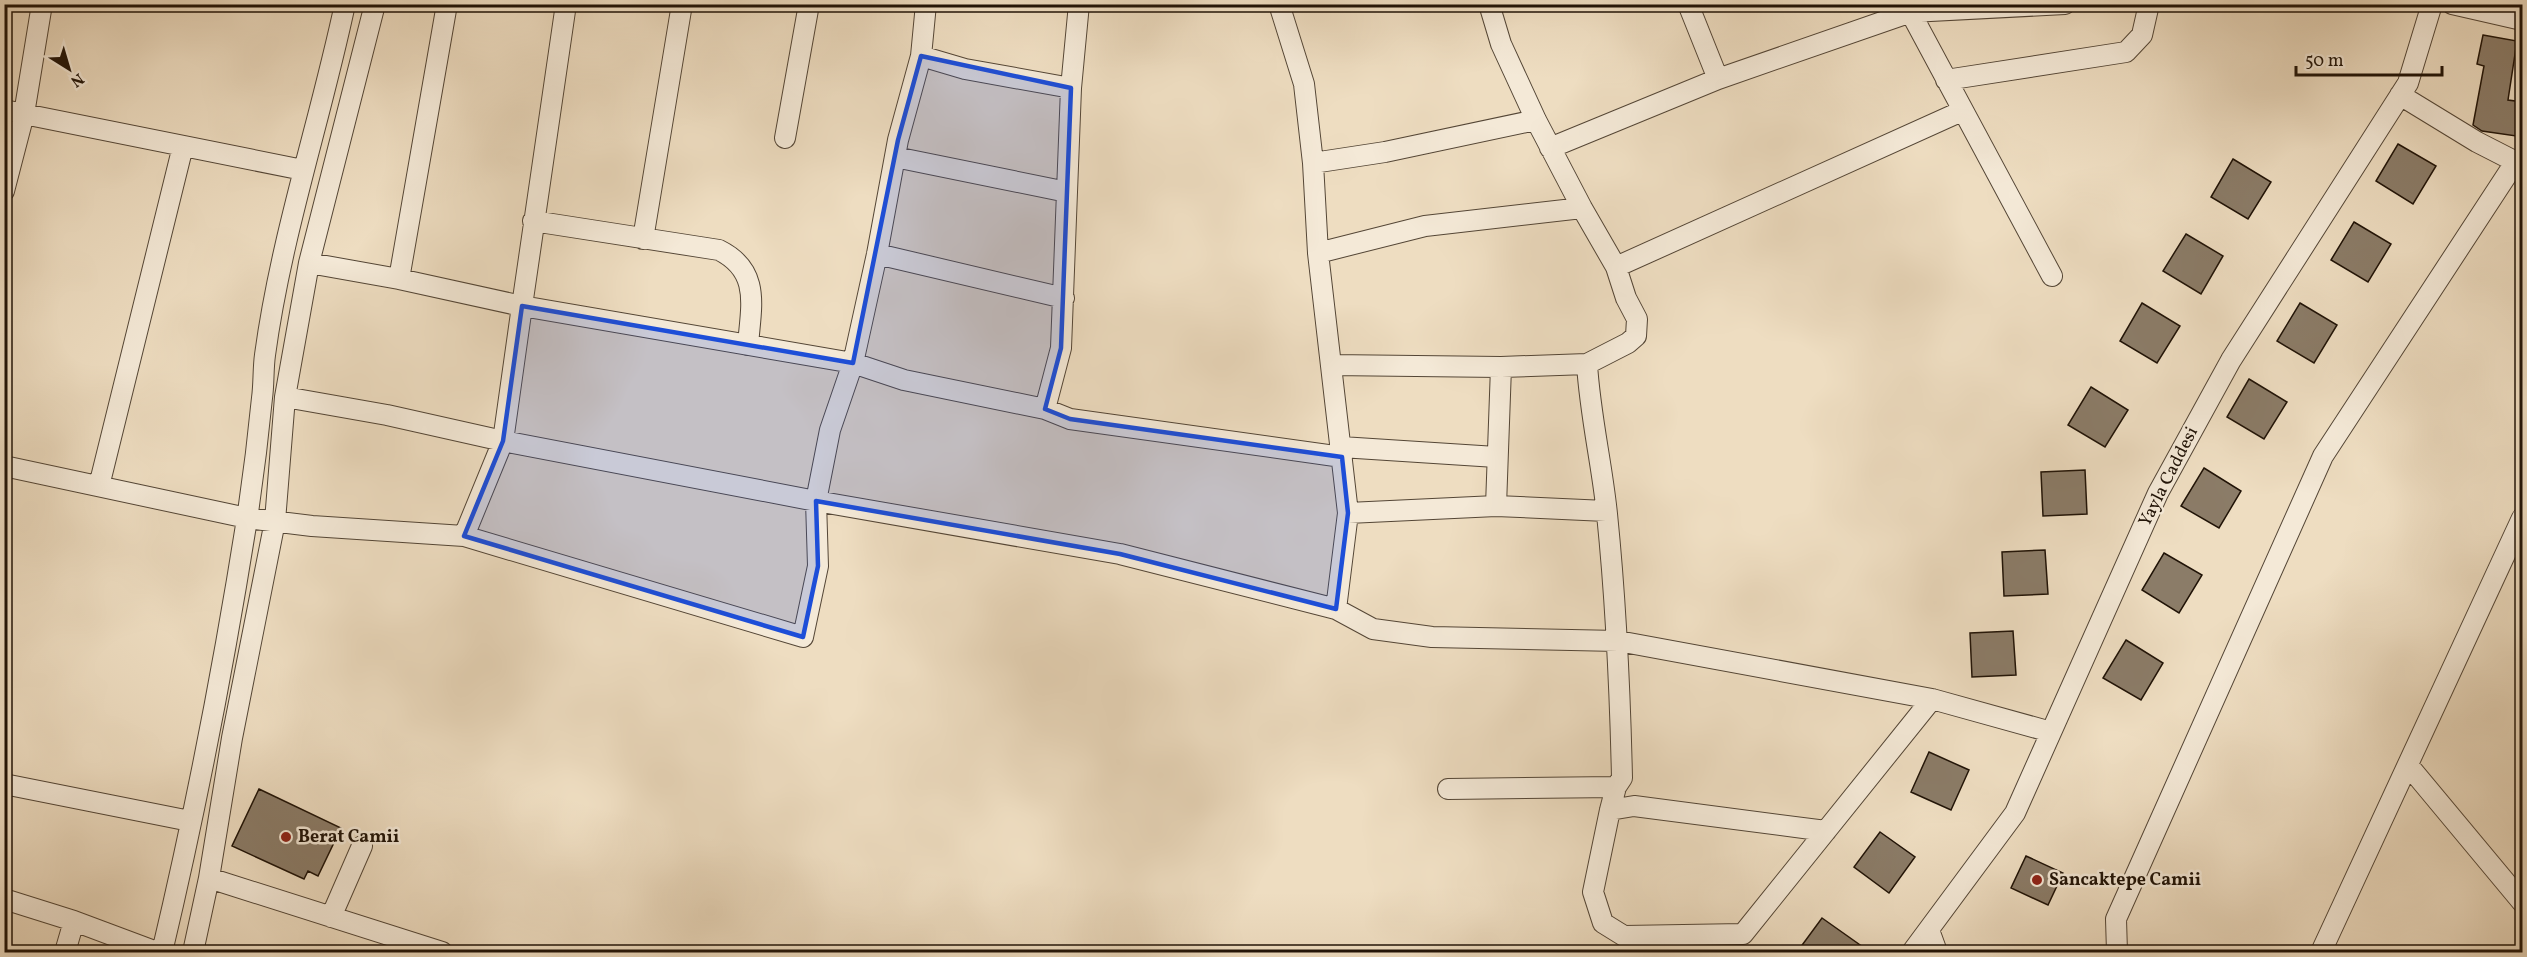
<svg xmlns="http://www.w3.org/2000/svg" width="2527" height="957" font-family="Vollkorn,serif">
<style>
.building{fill:#8b7c68;stroke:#201307;stroke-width:1.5}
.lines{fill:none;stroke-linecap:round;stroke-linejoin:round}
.street-casing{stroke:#544636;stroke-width:22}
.street{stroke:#f4e9d7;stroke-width:20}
.marked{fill:#1d4ed8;fill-opacity:0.2;stroke:#1d4ed8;stroke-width:4.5;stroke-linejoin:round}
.poi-dot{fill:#8f2418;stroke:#f4e9d7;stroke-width:2}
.labels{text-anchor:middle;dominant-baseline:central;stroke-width:5;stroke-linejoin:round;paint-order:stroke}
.street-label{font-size:18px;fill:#201307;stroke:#f4e9d7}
.poi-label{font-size:18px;font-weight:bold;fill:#201307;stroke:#f4e9d7;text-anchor:start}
</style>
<rect width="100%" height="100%" fill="#eeddc1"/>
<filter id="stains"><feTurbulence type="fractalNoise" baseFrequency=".00333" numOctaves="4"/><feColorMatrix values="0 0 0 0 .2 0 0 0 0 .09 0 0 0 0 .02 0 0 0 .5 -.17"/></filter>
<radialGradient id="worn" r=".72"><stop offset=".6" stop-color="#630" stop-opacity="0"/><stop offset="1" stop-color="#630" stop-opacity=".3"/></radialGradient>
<path class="building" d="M 2483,35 L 2517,41 L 2508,100 L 2523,102 L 2523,137 L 2482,131 L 2473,125 L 2484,66 L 2477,64 Z
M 2398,144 L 2436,166 L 2413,204 L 2376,181 Z
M 2233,159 L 2271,182 L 2248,219 L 2211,197 Z
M 2354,222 L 2391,244 L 2368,282 L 2331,260 Z
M 2186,234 L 2223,256 L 2201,294 L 2163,271 Z
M 2142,303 L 2180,326 L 2157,363 L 2120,341 Z
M 2300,303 L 2337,325 L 2314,363 L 2277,341 Z
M 2249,379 L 2287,402 L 2264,439 L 2227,417 Z
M 2091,387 L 2128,410 L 2105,447 L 2068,425 Z
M 2204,468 L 2241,491 L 2219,528 L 2181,506 Z
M 2085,470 L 2087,514 L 2043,516 L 2041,472 Z
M 2045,550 L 2048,594 L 2004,596 L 2002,552 Z
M 2164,553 L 2202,575 L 2179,613 L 2142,590 Z
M 2013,631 L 2016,675 L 1972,677 L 1970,633 Z
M 2126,640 L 2163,663 L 2141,700 L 2103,678 Z
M 1929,752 L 1969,770 L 1951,810 L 1911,792 Z
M 259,789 L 341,828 L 318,876 L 308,871 L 304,879 L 232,846 Z
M 1880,832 L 1915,857 L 1889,893 L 1854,867 Z
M 2026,856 L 2063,873 L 2048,905 L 2011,888 Z
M 1822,918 L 1870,952 L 1797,952 Z"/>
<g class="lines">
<g class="street-casing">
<path id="street" d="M 1279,4 L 1304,84 L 1313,163 L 1318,253 L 1348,513 L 1336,609
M 1489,4 L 1501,44 L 1536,120 L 1582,208 L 1616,267 L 1626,298 L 1637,319 L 1636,336 L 1628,343 L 1587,364 C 1590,415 1602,464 1607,514 C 1616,602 1620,690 1622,778 L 1616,787 L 1610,810 L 1593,892 L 1603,923 L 1624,936 L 1743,934 L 1932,699
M 1688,4 L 1718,79
M 1906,4 L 2052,276
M 2452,4 L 2522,20
M 921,56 L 965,69 L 1071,88
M 1946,80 L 2126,52 L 2142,35 L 2149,4
M 2400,95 L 2477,142 L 2522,165
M 4,110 L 303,170
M 785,138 L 809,4
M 1550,148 L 1718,79 L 1911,12 L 2065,4
M 895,157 L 1067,192
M 1313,163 L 1385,152 L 1536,120
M 4,191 L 24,114 L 42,4
M 533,221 L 719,250 C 761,271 751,306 748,345
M 643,239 L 682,4
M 1318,253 L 1425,226 L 1582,208
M 877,254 L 1064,298
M 309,263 L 399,279 L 522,306 L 566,4
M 1616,267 L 1962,111
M 399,279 L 447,4
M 1331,365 L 1501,367 L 1587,364
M 285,397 L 387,415 L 503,441 L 816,501 L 1120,554 L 1336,609 L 1373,629 L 1432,637 L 1618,641 L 1932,699 L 2051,732
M 1045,409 L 1070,419 L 1342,457
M 1341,447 L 1496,457
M 4,466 L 247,518 L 312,526 L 464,536 L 503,441 L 522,306 L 853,363 L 904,380 L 1045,409 L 1061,348 L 1071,88 L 1079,4
M 99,486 L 183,146
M 1496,506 L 1501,367
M 1348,513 L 1496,506 L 1606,511
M 464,536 L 803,637 L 818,566 L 816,501 L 830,430 L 853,363 L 877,254 L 898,140 L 921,56 L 926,4
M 2408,765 L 2522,902
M 4,784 L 190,821
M 1448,789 L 1616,787
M 1610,810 L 1634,806 L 1826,831
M 209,878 L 442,952
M 4,899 L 74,921 L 157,952
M 331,917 L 362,846
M 1929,930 L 1937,952
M 65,952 L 74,921
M 162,952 C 196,809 224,664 247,519 C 253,479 258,439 262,398 C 264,384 263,369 265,355 C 281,236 320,122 345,4
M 193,952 L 209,878 L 232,738 L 275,521 L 285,397 L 309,263 L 375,4
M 1912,952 L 2015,813 L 2158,493 L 2231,360 L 2408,83 L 2432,4
M 2117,952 L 2116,919 L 2323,456 L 2516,161
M 2321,952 L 2522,518"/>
</g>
<use href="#street" class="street"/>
</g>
<path class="marked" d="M 921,56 L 1071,88 L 1061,348 L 1045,409 L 1070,419 L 1342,457 L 1348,513 L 1336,609 L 1120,554 L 816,501 L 818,566 L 803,637 L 464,536 L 503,441 L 522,306 L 853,363 L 898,140 Z"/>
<g class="poi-dot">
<circle cx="286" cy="837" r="6"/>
<circle cx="2037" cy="880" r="6"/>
</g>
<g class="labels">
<g class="street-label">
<text transform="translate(2169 477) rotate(-63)">Yayla Caddesi</text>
</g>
<g class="poi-label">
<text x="298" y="837">Berat Camii</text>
<text x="2049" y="880">Sancaktepe Camii</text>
</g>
</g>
<rect width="2527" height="957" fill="none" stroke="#eeddc1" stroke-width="24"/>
<rect x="6" y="6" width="2515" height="945" fill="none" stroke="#201307" stroke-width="3"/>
<rect x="12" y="12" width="2503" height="933" fill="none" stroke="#201307" stroke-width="1.5"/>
<g transform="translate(69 69) rotate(143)" stroke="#f4e9d7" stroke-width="4.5" paint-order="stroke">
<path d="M0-4.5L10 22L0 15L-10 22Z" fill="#201307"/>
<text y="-9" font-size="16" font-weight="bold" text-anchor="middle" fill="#201307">N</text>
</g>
<path d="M2296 66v9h146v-9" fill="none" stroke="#201307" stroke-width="3"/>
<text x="2305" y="66" font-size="18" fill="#201307" stroke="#f4e9d7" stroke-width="4.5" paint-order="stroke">50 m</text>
<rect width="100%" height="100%" filter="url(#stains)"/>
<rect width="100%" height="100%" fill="url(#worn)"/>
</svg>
